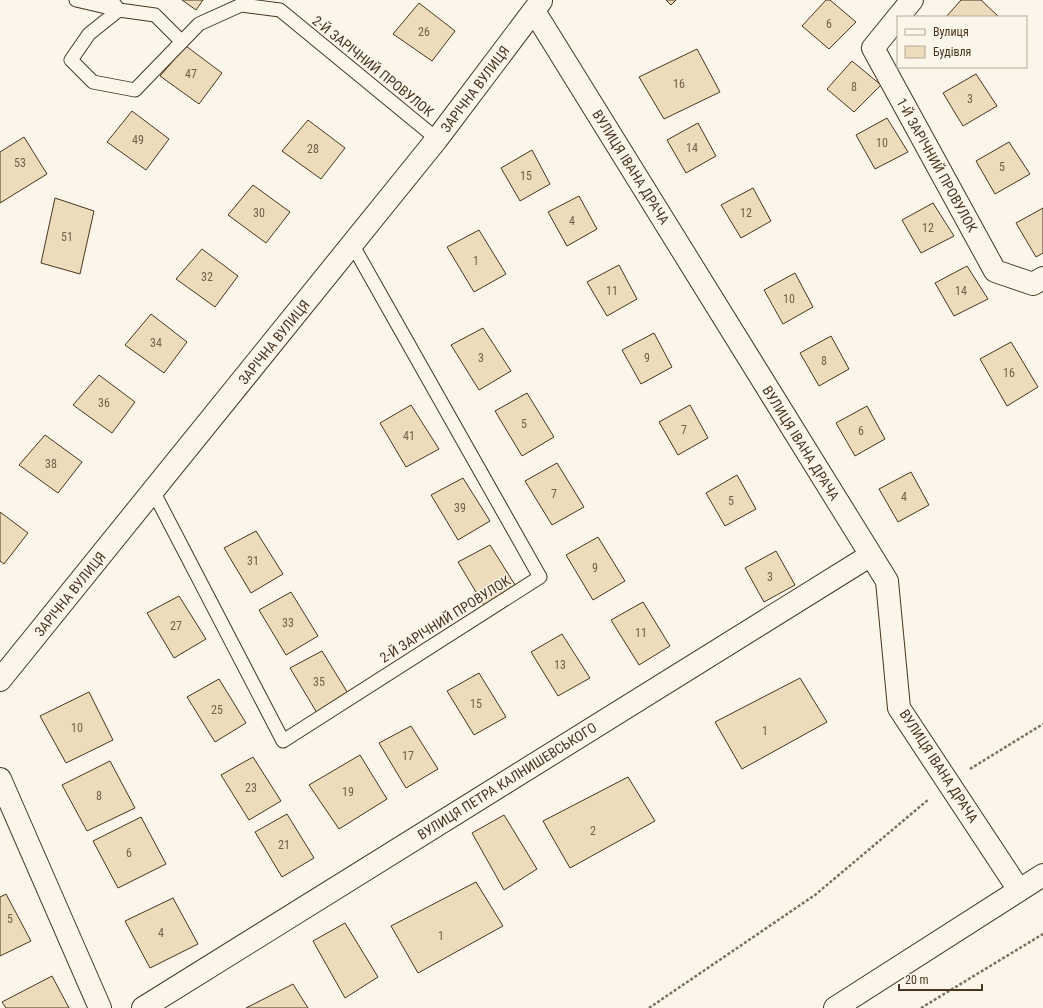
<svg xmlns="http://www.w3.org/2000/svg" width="1043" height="1008" font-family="'Roboto Condensed',sans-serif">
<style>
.building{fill:#ecdcbc;stroke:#4a3520}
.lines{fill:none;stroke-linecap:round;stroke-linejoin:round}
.lane-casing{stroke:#4a3520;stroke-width:15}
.street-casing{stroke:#4a3520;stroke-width:24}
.primary-casing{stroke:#4a3520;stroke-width:24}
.path{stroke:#7f6f5c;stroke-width:2.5;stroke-dasharray:3 2;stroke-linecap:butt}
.lane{stroke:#fbf6e9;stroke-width:13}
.street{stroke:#fbf6e9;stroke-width:22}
.primary{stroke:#fbf6e9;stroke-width:22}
.labels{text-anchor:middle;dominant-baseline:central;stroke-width:3;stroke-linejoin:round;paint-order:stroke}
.number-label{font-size:12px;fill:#725f47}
.street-label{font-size:14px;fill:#4a3520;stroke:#fbf6e9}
</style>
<rect width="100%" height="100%" fill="#fbf6e9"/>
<path class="building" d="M 182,0 L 203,0 L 196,10 Z
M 666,0 L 676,0 L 671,5 Z
M 826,0 L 830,0 L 856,22 L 829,49 L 802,26 Z
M 961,0 L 981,0 L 999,17 L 946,17 Z
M 419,3 L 455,31 L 432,61 L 393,34 Z
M 186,46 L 222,73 L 199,104 L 160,76 Z
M 697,49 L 720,92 L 664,119 L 639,77 Z
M 852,61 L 881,85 L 854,112 L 827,89 Z
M 976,74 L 997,106 L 963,126 L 943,93 Z
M 132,111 L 169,139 L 146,170 L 107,142 Z
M 887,118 L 908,152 L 875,169 L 856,135 Z
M 308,120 L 345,148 L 321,179 L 282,151 Z
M 698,123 L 716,156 L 686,173 L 667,140 Z
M 24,137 L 47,174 L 0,203 L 0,152 Z
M 1009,142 L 1030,174 L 995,194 L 976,161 Z
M 532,150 L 550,184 L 520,201 L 501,168 Z
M 253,185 L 290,212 L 266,243 L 228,215 Z
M 753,188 L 771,221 L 741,238 L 721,205 Z
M 579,196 L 597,229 L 567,246 L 548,212 Z
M 55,198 L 94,211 L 80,274 L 41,263 Z
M 933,203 L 954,236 L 921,253 L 902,220 Z
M 1043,208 L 1043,253 L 1036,257 L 1016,223 Z
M 479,230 L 506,274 L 474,292 L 447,247 Z
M 202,249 L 238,276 L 215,307 L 176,279 Z
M 619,265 L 637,299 L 607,316 L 587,282 Z
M 967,266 L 988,299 L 954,316 L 935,283 Z
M 795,273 L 813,307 L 783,324 L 764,290 Z
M 151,314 L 187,342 L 164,373 L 125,345 Z
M 483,328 L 511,371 L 479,390 L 451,345 Z
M 654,333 L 672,367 L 641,384 L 622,350 Z
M 831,336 L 849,369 L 819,386 L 800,353 Z
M 1011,342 L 1038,387 L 1007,406 L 980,359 Z
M 99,375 L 135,402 L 112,433 L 73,405 Z
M 527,393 L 554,437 L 522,456 L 495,411 Z
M 411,405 L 439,449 L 406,467 L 380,423 Z
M 690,405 L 708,438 L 678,455 L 659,422 Z
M 867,406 L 885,439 L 855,456 L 836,423 Z
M 45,435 L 82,462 L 58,493 L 19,465 Z
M 557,463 L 584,507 L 552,525 L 525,481 Z
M 911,472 L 929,505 L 898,522 L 879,489 Z
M 737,475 L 756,509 L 725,526 L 706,493 Z
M 463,478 L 490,521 L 458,540 L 431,495 Z
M 0,512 L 28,533 L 4,564 L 0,561 Z
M 256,531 L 283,574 L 251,593 L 224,548 Z
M 598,537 L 625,581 L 593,600 L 566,555 Z
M 490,545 L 517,588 L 485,607 L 458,562 Z
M 776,551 L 795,585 L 764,602 L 745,568 Z
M 291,592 L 318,636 L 286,655 L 259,610 Z
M 179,596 L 206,639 L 174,658 L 147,613 Z
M 643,602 L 670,646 L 639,665 L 611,620 Z
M 562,634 L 590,678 L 558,696 L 531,652 Z
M 322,651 L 349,695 L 317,713 L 290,668 Z
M 479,673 L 506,717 L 474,735 L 447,691 Z
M 800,678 L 827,722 L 742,769 L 715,722 Z
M 219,679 L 246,723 L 215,742 L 187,697 Z
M 89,692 L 113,740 L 66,763 L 40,716 Z
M 411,726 L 438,769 L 406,788 L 379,743 Z
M 360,755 L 387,799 L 339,829 L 309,785 Z
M 253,757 L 281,801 L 249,820 L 221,775 Z
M 110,761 L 135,808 L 87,831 L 62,785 Z
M 628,777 L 655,821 L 570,868 L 543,821 Z
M 287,814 L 314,858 L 282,877 L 255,832 Z
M 504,815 L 537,869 L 504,890 L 472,833 Z
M 141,817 L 166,864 L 118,888 L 93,841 Z
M 476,882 L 503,926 L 418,973 L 391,926 Z
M 6,894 L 31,941 L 0,956 L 0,897 Z
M 173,898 L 198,944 L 150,968 L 125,921 Z
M 345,923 L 378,977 L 345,998 L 313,941 Z
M 52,976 L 69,1008 L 6,1008 L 2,1002 Z
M 293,984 L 308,1008 L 246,1008 Z"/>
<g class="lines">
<g class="lane-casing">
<path id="lane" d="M 76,0 L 119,10 L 155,15 L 182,42
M 111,0 L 119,10 L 89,34 L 71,60 L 93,82 L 135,90 L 199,24 L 241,5 L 280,10 L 437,139
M 153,491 L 283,741 L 540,577 L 352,244"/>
</g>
<g class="street-casing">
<path id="street" d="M 912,0 L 873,48 L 995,271 L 1033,284 L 1043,278
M 534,11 L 887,581 L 899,708 L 1019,890
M 0,680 L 437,139 L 541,1
M 0,779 L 100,1008
M 143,1008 L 871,555"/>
</g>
<g class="primary-casing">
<path id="primary" d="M 835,1008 L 1043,875"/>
</g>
<path class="path" d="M 970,769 L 1043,724
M 649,1008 L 815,895 L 929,799
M 921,1008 L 1043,934"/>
<use href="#lane" class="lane"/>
<use href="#street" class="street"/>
<use href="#primary" class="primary"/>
</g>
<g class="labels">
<g class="number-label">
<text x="829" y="24">6</text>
<text x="424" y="32">26</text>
<text x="191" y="74">47</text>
<text x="679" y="84">16</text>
<text x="854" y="87">8</text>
<text x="970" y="99">3</text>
<text x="138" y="140">49</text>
<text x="882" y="143">10</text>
<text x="692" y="148">14</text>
<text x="313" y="149">28</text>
<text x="20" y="163">53</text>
<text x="1002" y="167">5</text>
<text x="526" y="176">15</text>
<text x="259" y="213">30</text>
<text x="746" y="213">12</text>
<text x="572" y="221">4</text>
<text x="928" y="228">12</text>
<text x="67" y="237">51</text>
<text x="476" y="261">1</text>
<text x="207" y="277">32</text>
<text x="612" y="291">11</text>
<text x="961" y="291">14</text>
<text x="789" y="299">10</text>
<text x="156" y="343">34</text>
<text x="481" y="358">3</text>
<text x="647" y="358">9</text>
<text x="824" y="361">8</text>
<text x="1009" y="373">16</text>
<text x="104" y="403">36</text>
<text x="524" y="424">5</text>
<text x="684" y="430">7</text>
<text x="861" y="431">6</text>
<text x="409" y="436">41</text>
<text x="51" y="464">38</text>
<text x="554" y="494">7</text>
<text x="904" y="497">4</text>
<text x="731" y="501">5</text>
<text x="460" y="508">39</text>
<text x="253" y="561">31</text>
<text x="595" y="568">9</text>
<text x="770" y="577">3</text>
<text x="288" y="623">33</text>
<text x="176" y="626">27</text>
<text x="641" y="633">11</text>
<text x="560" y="665">13</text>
<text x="319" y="682">35</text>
<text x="476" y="704">15</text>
<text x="217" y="710">25</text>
<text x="77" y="728">10</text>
<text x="765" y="731">1</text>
<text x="408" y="756">17</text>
<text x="251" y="788">23</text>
<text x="348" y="792">19</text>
<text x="99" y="796">8</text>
<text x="593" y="831">2</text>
<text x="284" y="845">21</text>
<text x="129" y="853">6</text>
<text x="10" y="919">5</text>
<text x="161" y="933">4</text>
<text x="441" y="936">1</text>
</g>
<g class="street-label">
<text transform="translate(373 66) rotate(39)">2-Й ЗАРІЧНИЙ ПРОВУЛОК</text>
<text transform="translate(475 89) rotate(-53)">ЗАРІЧНА ВУЛИЦЯ</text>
<text transform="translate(937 165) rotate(61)">1-Й ЗАРІЧНИЙ ПРОВУЛОК</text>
<text transform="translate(631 167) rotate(58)">ВУЛИЦЯ ІВАНА ДРАЧА</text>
<text transform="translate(274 342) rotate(-51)">ЗАРІЧНА ВУЛИЦЯ</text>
<text transform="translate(801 443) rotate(58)">ВУЛИЦЯ ІВАНА ДРАЧА</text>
<text transform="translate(70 594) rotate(-51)">ЗАРІЧНА ВУЛИЦЯ</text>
<text transform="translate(445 619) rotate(-32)">2-Й ЗАРІЧНИЙ ПРОВУЛОК</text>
<text transform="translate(939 766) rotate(57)">ВУЛИЦЯ ІВАНА ДРАЧА</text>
<text transform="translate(507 781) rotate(-32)">ВУЛИЦЯ ПЕТРА КАЛНИШЕВСЬКОГО</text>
</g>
</g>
<rect x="897" y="16" width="130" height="52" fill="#fbf6e9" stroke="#b4a999"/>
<rect x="905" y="29" width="20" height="6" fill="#fbf6e9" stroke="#b4a999"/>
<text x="933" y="36" font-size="12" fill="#4a3520">Вулиця</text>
<rect x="905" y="46" width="20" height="12" fill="#ecdcbc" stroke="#b4a999"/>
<text x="933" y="56" font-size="12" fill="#4a3520">Будівля</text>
<path d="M899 984v6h83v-6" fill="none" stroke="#4a3520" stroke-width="2"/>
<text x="905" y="984" font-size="12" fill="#4a3520" stroke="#fbf6e9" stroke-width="3" paint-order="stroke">20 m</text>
</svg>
